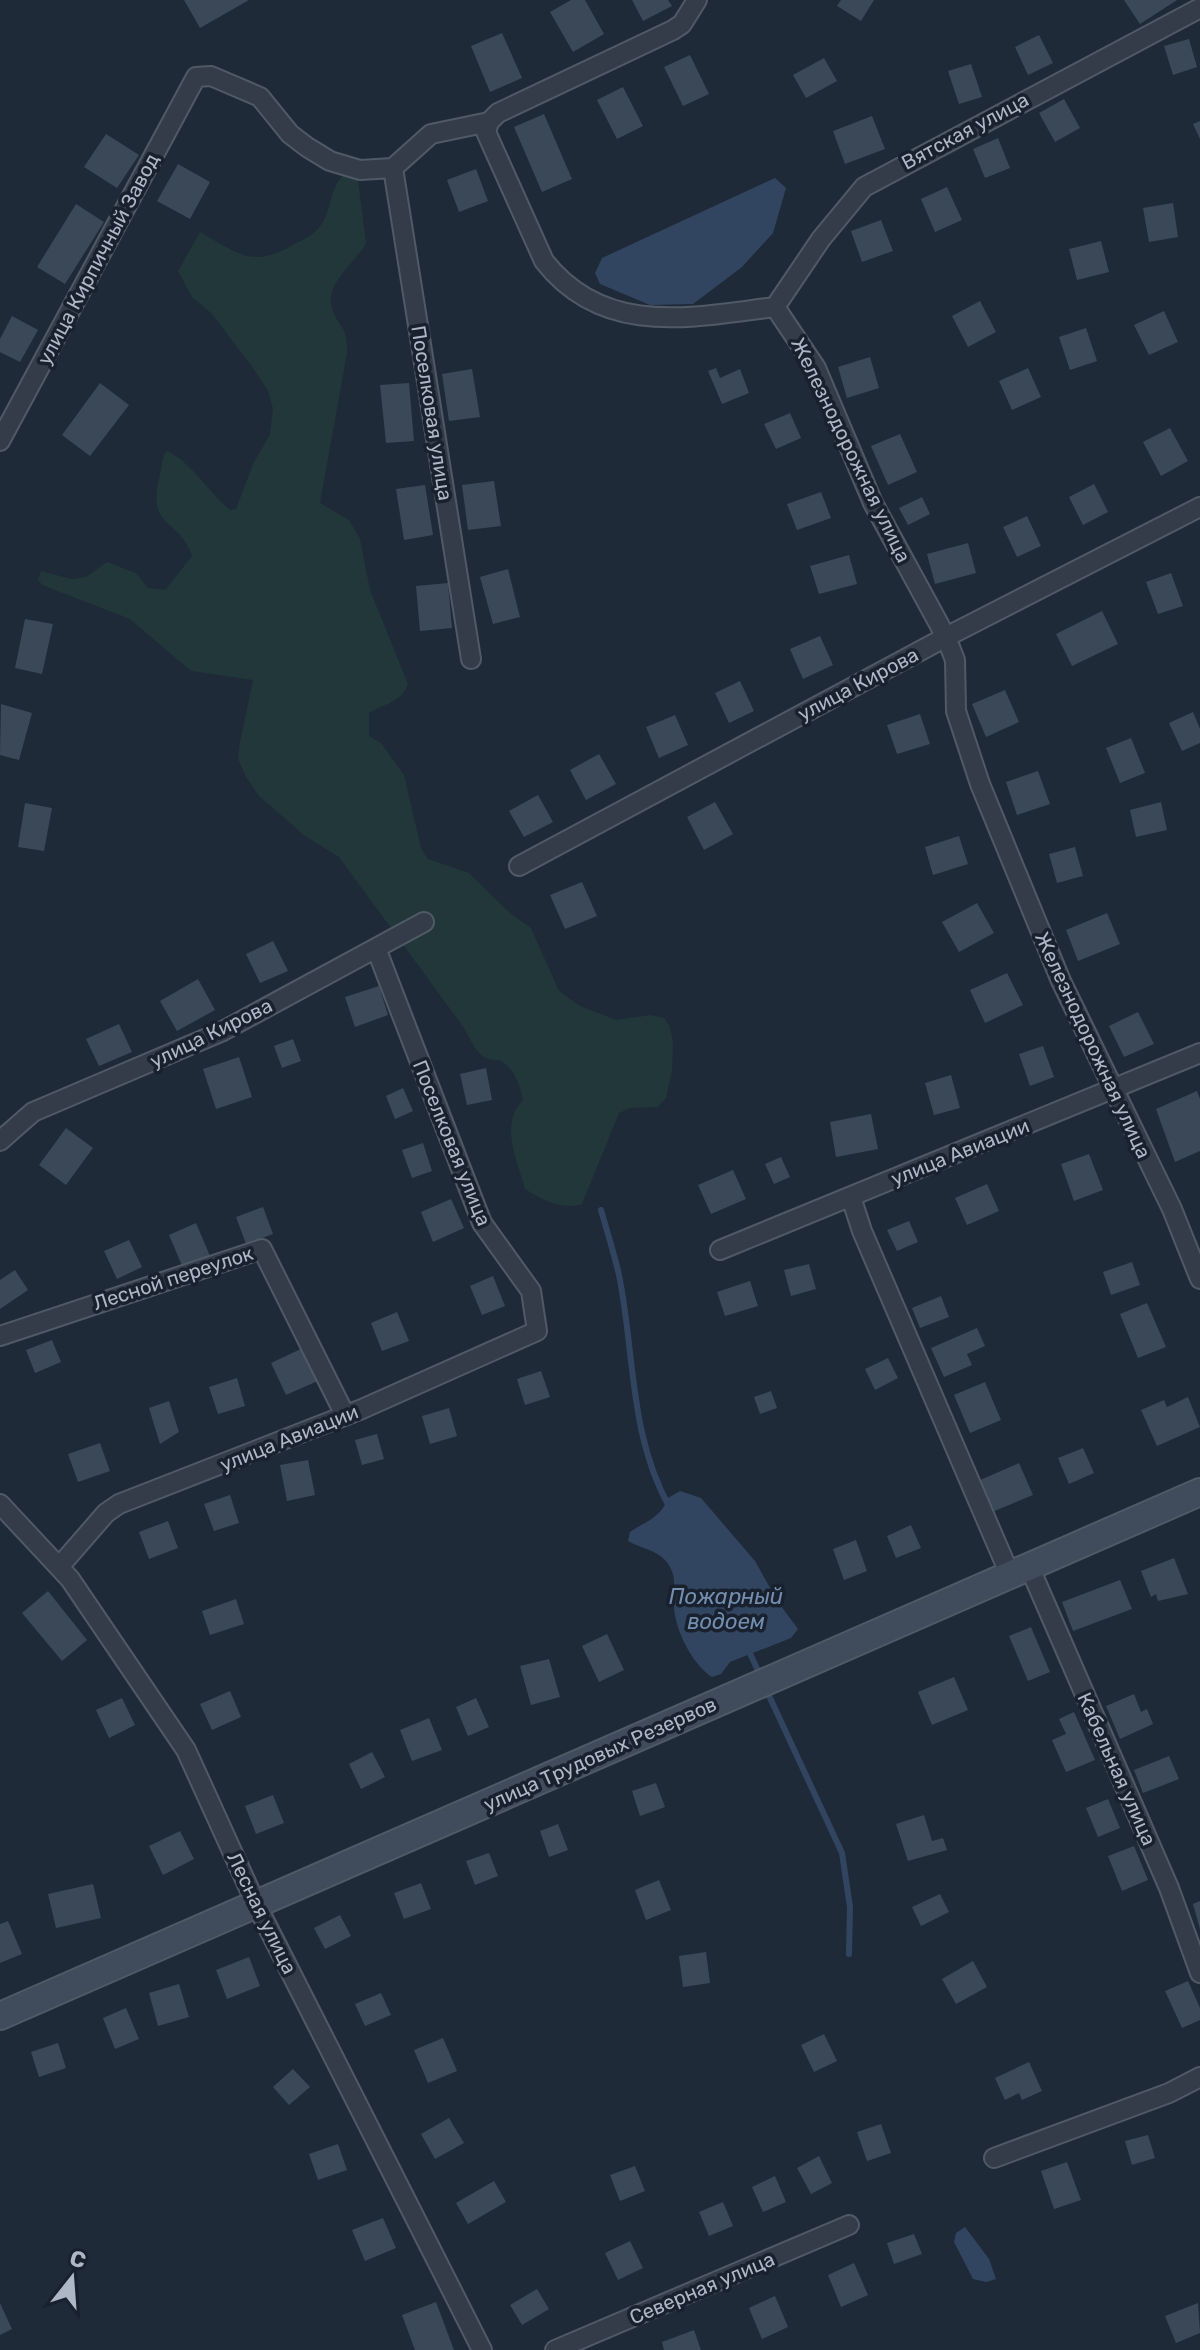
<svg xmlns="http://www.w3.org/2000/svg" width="1200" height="2350" font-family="Rubik,sans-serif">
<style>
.green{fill:#213739}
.water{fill:#324560}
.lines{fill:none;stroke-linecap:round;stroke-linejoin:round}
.stream{stroke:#324560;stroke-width:6}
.building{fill:#3b4858}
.minor-casing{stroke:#505a66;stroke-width:22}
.secondary-casing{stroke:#505a66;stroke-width:30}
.minor{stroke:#333c48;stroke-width:18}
.secondary{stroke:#404b5b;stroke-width:26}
.labels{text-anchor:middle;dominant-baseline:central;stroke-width:7;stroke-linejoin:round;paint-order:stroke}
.street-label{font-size:20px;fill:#adb7c5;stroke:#18212d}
.water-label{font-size:22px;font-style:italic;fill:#748eaf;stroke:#18212d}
</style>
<rect width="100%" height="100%" fill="#1f2a38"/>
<path class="green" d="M 343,175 L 358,180 L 366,243 C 356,263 322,285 333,311 C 340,330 348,326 347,353 L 320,503 L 349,520 L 360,539 L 370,590 L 408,684 C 400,704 385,703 369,713 L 369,736 L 381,743 L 404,775 L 421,848 L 428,859 L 469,873 L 511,914 L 531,928 L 559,991 L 580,1006 L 616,1020 L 651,1015 L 664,1018 L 670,1027 L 673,1043 L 672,1070 L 666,1098 L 658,1107 L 630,1108 L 619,1113 L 582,1204 C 564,1211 540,1199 525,1189 C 517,1159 499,1125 523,1100 C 519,1083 515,1070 500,1060 C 478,1062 474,1045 464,1028 L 339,857 L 305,836 L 259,796 L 246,777 L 238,759 L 240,742 L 253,680 L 191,671 L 130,619 L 42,585 L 38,579 L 41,571 L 71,579 L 86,577 L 107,562 L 136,573 L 148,588 L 165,590 L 192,556 C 180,518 145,529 160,475 C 162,467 162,458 166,451 C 187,457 212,496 230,510 L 236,509 L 253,464 L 270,434 L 273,409 L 268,391 L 253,368 L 212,314 L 192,297 L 178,271 L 200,232 C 237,252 250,269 291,246 C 302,240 314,236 321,225 C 332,209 329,190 343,175 Z"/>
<path class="water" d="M 775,178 L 786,188 L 773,233 L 742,267 L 693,304 L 650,305 L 600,284 L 595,273 L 602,258 Z
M 680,1491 L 701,1498 L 755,1561 L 778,1602 L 798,1629 L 791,1638 L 730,1662 L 721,1674 L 712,1677 C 693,1665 676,1632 674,1608 C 672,1590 679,1577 666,1561 C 655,1549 642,1549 628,1541 L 630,1532 C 646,1521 661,1518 668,1498 Z
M 965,2227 L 989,2259 L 996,2279 L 986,2282 L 973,2279 L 954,2242 L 956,2233 Z"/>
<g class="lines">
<path class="stream" d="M 601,1210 C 607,1231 614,1253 619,1275 C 635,1354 629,1436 670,1508
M 747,1647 L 761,1677
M 765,1687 L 842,1853 L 850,1907 L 849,1954"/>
</g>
<path class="building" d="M 184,0 L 249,0 L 200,28 Z
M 571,0 L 585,0 L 604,34 L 573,52 L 550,12 Z
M 632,0 L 668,0 L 672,6 L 643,21 Z
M 841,0 L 874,0 L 861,21 L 837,6 Z
M 1124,0 L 1177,0 L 1140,24 Z
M 502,33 L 522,78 L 490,92 L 471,46 Z
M 1039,35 L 1053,63 L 1028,75 L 1015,47 Z
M 1189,39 L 1197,67 L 1173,75 L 1164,46 Z
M 690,55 L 709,94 L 683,106 L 664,67 Z
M 824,58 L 837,81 L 806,98 L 793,75 Z
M 971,64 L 982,97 L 959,104 L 948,71 Z
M 623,87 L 643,126 L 617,139 L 597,100 Z
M 1064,99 L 1080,128 L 1055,142 L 1039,113 Z
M 544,114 L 572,179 L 542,192 L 514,127 Z
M 872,116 L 885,149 L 845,164 L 833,131 Z
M 1200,121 L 1200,139 L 1193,124 Z
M 106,134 L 139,155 L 117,188 L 84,167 Z
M 998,138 L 1010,168 L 985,178 L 973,149 Z
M 178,164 L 210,182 L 190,219 L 157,201 Z
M 476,169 L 488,201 L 459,212 L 447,180 Z
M 947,187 L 962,220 L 935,232 L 921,199 Z
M 1173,203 L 1178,237 L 1149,242 L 1143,208 Z
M 76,204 L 104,222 L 65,284 L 37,267 Z
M 881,220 L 893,251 L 862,262 L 851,231 Z
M 1101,241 L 1109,272 L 1077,280 L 1069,249 Z
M 980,301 L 996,332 L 968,347 L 952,316 Z
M 1164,311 L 1178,342 L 1149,355 L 1134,325 Z
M 12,316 L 38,330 L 20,362 L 0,352 L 0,339 Z
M 1086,328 L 1097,361 L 1070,370 L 1059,337 Z
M 870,357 L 879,388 L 847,398 L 838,367 Z
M 716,368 L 720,378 L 740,369 L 749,393 L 722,404 L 708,371 Z
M 1028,368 L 1041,397 L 1012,410 L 999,381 Z
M 472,369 L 480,417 L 449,421 L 442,374 Z
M 100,383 L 129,405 L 90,456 L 62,435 Z
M 409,383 L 414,441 L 386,443 L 380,385 Z
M 790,413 L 801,438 L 776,449 L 764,424 Z
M 1170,428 L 1188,461 L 1161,476 L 1143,442 Z
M 900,434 L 917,472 L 888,485 L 871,446 Z
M 494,481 L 501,526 L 468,530 L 462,485 Z
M 1094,484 L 1108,512 L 1083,525 L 1069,497 Z
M 425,485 L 433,535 L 404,540 L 396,489 Z
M 821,492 L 831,518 L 797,530 L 787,504 Z
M 922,497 L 930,514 L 908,525 L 899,508 Z
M 1027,516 L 1041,546 L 1017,557 L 1003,527 Z
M 968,543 L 976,573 L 935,584 L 927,554 Z
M 849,555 L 857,584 L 819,594 L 810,566 Z
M 508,569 L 520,617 L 493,624 L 480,577 Z
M 1171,573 L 1183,606 L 1158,614 L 1146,582 Z
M 448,583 L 452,628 L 420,631 L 416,586 Z
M 1102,611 L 1118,644 L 1072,666 L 1056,634 Z
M 25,619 L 53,624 L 42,674 L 15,668 Z
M 820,636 L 833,665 L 803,679 L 790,649 Z
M 740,681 L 754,711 L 729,723 L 715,693 Z
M 1005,690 L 1019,722 L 986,737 L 972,704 Z
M 1,704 L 32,713 L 19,760 L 0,755 Z
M 1193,712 L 1200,729 L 1200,743 L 1182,751 L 1169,723 Z
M 920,714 L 930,744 L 897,754 L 887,725 Z
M 675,715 L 688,745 L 659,758 L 646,727 Z
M 1131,738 L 1145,773 L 1120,783 L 1106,748 Z
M 599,754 L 616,784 L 586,800 L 570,770 Z
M 1038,771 L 1050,804 L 1017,815 L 1006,782 Z
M 538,795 L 553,822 L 524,837 L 509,811 Z
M 715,802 L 733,834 L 704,850 L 687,817 Z
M 1161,802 L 1167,830 L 1136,837 L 1130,810 Z
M 25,803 L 52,808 L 44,851 L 18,847 Z
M 959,836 L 968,864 L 933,875 L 925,847 Z
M 1075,847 L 1083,876 L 1057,883 L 1049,854 Z
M 582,882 L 597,916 L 565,929 L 550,895 Z
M 977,903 L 994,933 L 959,952 L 942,922 Z
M 1107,913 L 1120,944 L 1078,961 L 1066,930 Z
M 273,941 L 288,971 L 260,983 L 246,954 Z
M 1007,973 L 1023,1005 L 985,1023 L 970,990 Z
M 198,979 L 215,1010 L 177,1031 L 160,1001 Z
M 379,986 L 388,1015 L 355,1027 L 345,997 Z
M 1138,1012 L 1154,1044 L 1124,1057 L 1109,1026 Z
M 119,1024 L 132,1052 L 99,1066 L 86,1039 Z
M 293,1039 L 301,1061 L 282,1068 L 274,1046 Z
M 1043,1046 L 1054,1077 L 1030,1086 L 1019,1054 Z
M 239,1057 L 252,1097 L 216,1109 L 203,1069 Z
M 486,1068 L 492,1100 L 467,1105 L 460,1074 Z
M 951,1075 L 960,1108 L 934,1115 L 925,1083 Z
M 403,1088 L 413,1111 L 395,1119 L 386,1096 Z
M 1197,1091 L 1200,1099 L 1200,1151 L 1175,1162 L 1156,1109 Z
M 871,1114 L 878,1149 L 836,1157 L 830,1122 Z
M 66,1128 L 93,1148 L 66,1185 L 39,1165 Z
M 423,1143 L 432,1171 L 412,1178 L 402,1150 Z
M 1089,1154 L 1103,1190 L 1074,1201 L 1061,1164 Z
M 781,1157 L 790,1177 L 774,1184 L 765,1164 Z
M 733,1170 L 746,1199 L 711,1214 L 698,1185 Z
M 987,1184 L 999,1211 L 967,1225 L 955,1198 Z
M 451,1199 L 464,1228 L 433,1242 L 421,1212 Z
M 263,1207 L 273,1234 L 246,1244 L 236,1217 Z
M 909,1221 L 918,1242 L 897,1251 L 887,1230 Z
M 196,1223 L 210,1256 L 183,1268 L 169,1235 Z
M 129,1240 L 142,1267 L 117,1279 L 104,1251 Z
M 1132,1262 L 1140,1285 L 1111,1295 L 1103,1272 Z
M 809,1264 L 816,1289 L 791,1296 L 784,1270 Z
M 15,1270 L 28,1290 L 0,1309 L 0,1280 Z
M 493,1276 L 505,1306 L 482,1315 L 470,1286 Z
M 750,1281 L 758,1306 L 725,1316 L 717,1292 Z
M 941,1296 L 949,1317 L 920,1328 L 912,1308 Z
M 1147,1303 L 1166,1347 L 1138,1358 L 1120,1314 Z
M 397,1312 L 409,1341 L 382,1351 L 371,1323 Z
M 977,1328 L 985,1346 L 967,1354 L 972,1365 L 944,1377 L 931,1348 Z
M 52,1340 L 61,1362 L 35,1373 L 26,1350 Z
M 305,1347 L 320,1380 L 286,1395 L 271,1363 Z
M 888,1358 L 898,1378 L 875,1390 L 865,1369 Z
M 541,1371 L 550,1397 L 525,1405 L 517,1379 Z
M 237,1378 L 245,1406 L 218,1414 L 209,1387 Z
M 985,1382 L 1001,1420 L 970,1433 L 954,1395 Z
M 771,1391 L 777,1408 L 760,1414 L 754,1397 Z
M 1188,1397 L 1200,1427 L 1157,1446 L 1141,1410 L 1164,1400 L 1167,1407 Z
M 169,1401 L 179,1432 L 160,1444 L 149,1408 Z
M 449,1408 L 457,1436 L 430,1444 L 422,1416 Z
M 377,1434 L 384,1459 L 362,1465 L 355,1440 Z
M 100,1443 L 110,1471 L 78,1482 L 68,1454 Z
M 1083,1448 L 1094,1473 L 1069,1484 L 1058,1458 Z
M 308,1460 L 315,1495 L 287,1501 L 280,1465 Z
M 1019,1463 L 1033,1495 L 992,1512 L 978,1481 Z
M 230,1495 L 239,1523 L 214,1531 L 204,1504 Z
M 168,1521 L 178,1548 L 149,1559 L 139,1532 Z
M 911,1525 L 921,1548 L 896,1558 L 887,1536 Z
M 856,1540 L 867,1571 L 844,1580 L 833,1549 Z
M 1174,1558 L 1188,1594 L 1158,1601 L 1156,1594 L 1151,1597 L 1141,1571 Z
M 1120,1580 L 1132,1609 L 1073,1631 L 1062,1602 Z
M 48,1591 L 87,1640 L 62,1661 L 22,1613 Z
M 236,1599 L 244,1624 L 210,1635 L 202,1611 Z
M 1031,1627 L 1050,1672 L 1028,1681 L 1009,1636 Z
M 607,1634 L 624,1670 L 599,1682 L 582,1646 Z
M 549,1659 L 560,1697 L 531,1705 L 520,1666 Z
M 954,1677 L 968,1710 L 932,1725 L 918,1692 Z
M 230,1691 L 241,1717 L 212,1730 L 200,1704 Z
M 1134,1694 L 1141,1712 L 1147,1709 L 1153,1724 L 1120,1739 L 1106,1706 Z
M 122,1698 L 135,1725 L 109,1738 L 96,1710 Z
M 476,1698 L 489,1727 L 468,1736 L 456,1707 Z
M 1074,1712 L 1095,1760 L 1066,1772 L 1052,1740 L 1066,1734 L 1059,1719 Z
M 429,1718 L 442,1750 L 412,1761 L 400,1730 Z
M 372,1752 L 385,1777 L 361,1789 L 349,1764 Z
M 1169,1756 L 1179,1779 L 1143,1793 L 1134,1770 Z
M 656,1783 L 665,1807 L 640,1816 L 632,1791 Z
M 273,1795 L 284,1823 L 256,1834 L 245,1806 Z
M 1108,1799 L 1120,1828 L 1098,1837 L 1086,1808 Z
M 924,1815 L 932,1841 L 943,1838 L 947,1850 L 908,1861 L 896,1824 Z
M 558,1824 L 568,1850 L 549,1857 L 540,1831 Z
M 180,1831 L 194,1859 L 163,1875 L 149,1846 Z
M 1134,1846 L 1148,1880 L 1122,1891 L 1108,1856 Z
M 489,1853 L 498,1876 L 475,1885 L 466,1861 Z
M 659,1880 L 671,1910 L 646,1920 L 635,1890 Z
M 421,1883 L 431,1909 L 404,1919 L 394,1893 Z
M 93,1884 L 101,1918 L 56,1928 L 48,1894 Z
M 940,1894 L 949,1912 L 921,1926 L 912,1907 Z
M 1200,1901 L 1200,1929 L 1193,1904 Z
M 340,1915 L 351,1936 L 325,1949 L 314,1928 Z
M 8,1921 L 22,1954 L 0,1963 L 0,1924 Z
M 706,1952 L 710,1983 L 683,1987 L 679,1956 Z
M 249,1957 L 260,1986 L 227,1999 L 216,1970 Z
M 973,1961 L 987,1987 L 956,2004 L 942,1979 Z
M 1188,1981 L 1200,2008 L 1200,2020 L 1182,2028 L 1165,1991 Z
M 179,1984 L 189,2017 L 158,2026 L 149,1993 Z
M 381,1993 L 391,2015 L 365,2026 L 355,2004 Z
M 126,2008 L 139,2039 L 115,2049 L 103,2018 Z
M 824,2034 L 837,2061 L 814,2072 L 801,2045 Z
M 443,2038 L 457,2071 L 428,2083 L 414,2050 Z
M 58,2043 L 66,2068 L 39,2077 L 31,2052 Z
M 1029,2062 L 1042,2091 L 1022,2100 L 1019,2093 L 1005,2100 L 995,2078 Z
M 293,2069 L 310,2087 L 289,2105 L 273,2087 Z
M 449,2118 L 464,2143 L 435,2159 L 421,2134 Z
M 881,2124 L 891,2153 L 867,2161 L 857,2132 Z
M 1148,2135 L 1155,2158 L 1132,2165 L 1125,2141 Z
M 338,2144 L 347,2170 L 318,2180 L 309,2154 Z
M 819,2156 L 832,2183 L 811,2194 L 797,2168 Z
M 1067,2162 L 1081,2200 L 1054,2209 L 1041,2171 Z
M 635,2166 L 645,2191 L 620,2201 L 610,2175 Z
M 775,2176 L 786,2202 L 763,2212 L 752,2187 Z
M 494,2181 L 506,2202 L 468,2224 L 456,2203 Z
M 723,2202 L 733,2226 L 709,2236 L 699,2212 Z
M 383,2218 L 396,2248 L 365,2261 L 352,2230 Z
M 914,2234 L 922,2254 L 894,2264 L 887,2243 Z
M 630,2241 L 643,2268 L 618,2280 L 605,2253 Z
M 854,2263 L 868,2295 L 841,2307 L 828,2275 Z
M 537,2289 L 549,2309 L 522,2325 L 510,2305 Z
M 775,2296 L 788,2327 L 762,2339 L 749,2308 Z
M 436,2302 L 454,2350 L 415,2350 L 402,2315 Z
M 0,2303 L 12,2329 L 0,2335 Z
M 1198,2303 L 1200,2333 L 1176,2343 L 1165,2316 Z
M 694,2330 L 701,2350 L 664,2350 L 662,2342 Z"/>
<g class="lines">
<g class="minor-casing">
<path id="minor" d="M 697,0 L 682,24 L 673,30 L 498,113 L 489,122 L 486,132 L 544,261 C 604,338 693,317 775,307
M 393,168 L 471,659
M 775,307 L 816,368 L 873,503 L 946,637 L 955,660 L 956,711 L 980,784 L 1061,981 L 1172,1209 L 1200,1279
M 775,307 L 821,239 L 864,187 L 1200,8
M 0,441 L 196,77 L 211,76 L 260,97 L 290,134 L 307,147 L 330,161 L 360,170 L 393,168 L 431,134 L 489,122
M 519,866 L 946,637 L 1200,507
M 0,1141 L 33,1112 L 221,1032 L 424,922
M 851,1197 L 862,1231 L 1010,1575
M 720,1250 L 1200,1053
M 0,1336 L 262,1249 L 345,1415
M 0,1504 L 70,1579 L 186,1750 L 256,1904 L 482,2350
M 1029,1566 L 1169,1888 L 1200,1973
M 59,1567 L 106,1513 L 119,1504 L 362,1409 L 537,1331 L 531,1291 L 482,1223 L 376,948
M 994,2158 L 1169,2093 L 1200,2077
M 555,2350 L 849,2225"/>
</g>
<g class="secondary-casing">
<path id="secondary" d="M 0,2016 L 1200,1492"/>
</g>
<use href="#minor" class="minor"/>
<use href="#secondary" class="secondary"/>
</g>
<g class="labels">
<g class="street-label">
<text transform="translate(965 131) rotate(-28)">Вятская улица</text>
<text transform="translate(98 259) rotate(-62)">улица Кирпичный Завод</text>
<text transform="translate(432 413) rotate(81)">Поселковая улица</text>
<text transform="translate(851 450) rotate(64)">Железнодорожная улица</text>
<text transform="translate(858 684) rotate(-28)">улица Кирова</text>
<text transform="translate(211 1033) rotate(-26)">улица Кирова</text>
<text transform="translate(1093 1045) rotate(65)">Железнодорожная улица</text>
<text transform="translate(452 1143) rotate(68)">Поселковая улица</text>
<text transform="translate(960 1152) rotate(-22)">улица Авиации</text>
<text transform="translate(173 1278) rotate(-18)">Лесной переулок</text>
<text transform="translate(289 1438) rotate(-22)">улица Авиации</text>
<text transform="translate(600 1754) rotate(-24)">улица Трудовых Резервов</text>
<text transform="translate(1117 1769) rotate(66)">Кабельная улица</text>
<text transform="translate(262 1913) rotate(64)">Лесная улица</text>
<text transform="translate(702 2288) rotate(-23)">Северная улица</text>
</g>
<g class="water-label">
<text x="726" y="1596">Пожарный<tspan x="726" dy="25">водоем</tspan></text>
</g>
</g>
<g transform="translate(72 2278) rotate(17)" stroke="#18212d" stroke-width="6" paint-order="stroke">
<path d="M0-6L14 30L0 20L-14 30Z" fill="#adb7c5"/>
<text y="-12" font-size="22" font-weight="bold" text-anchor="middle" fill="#adb7c5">С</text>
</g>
</svg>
